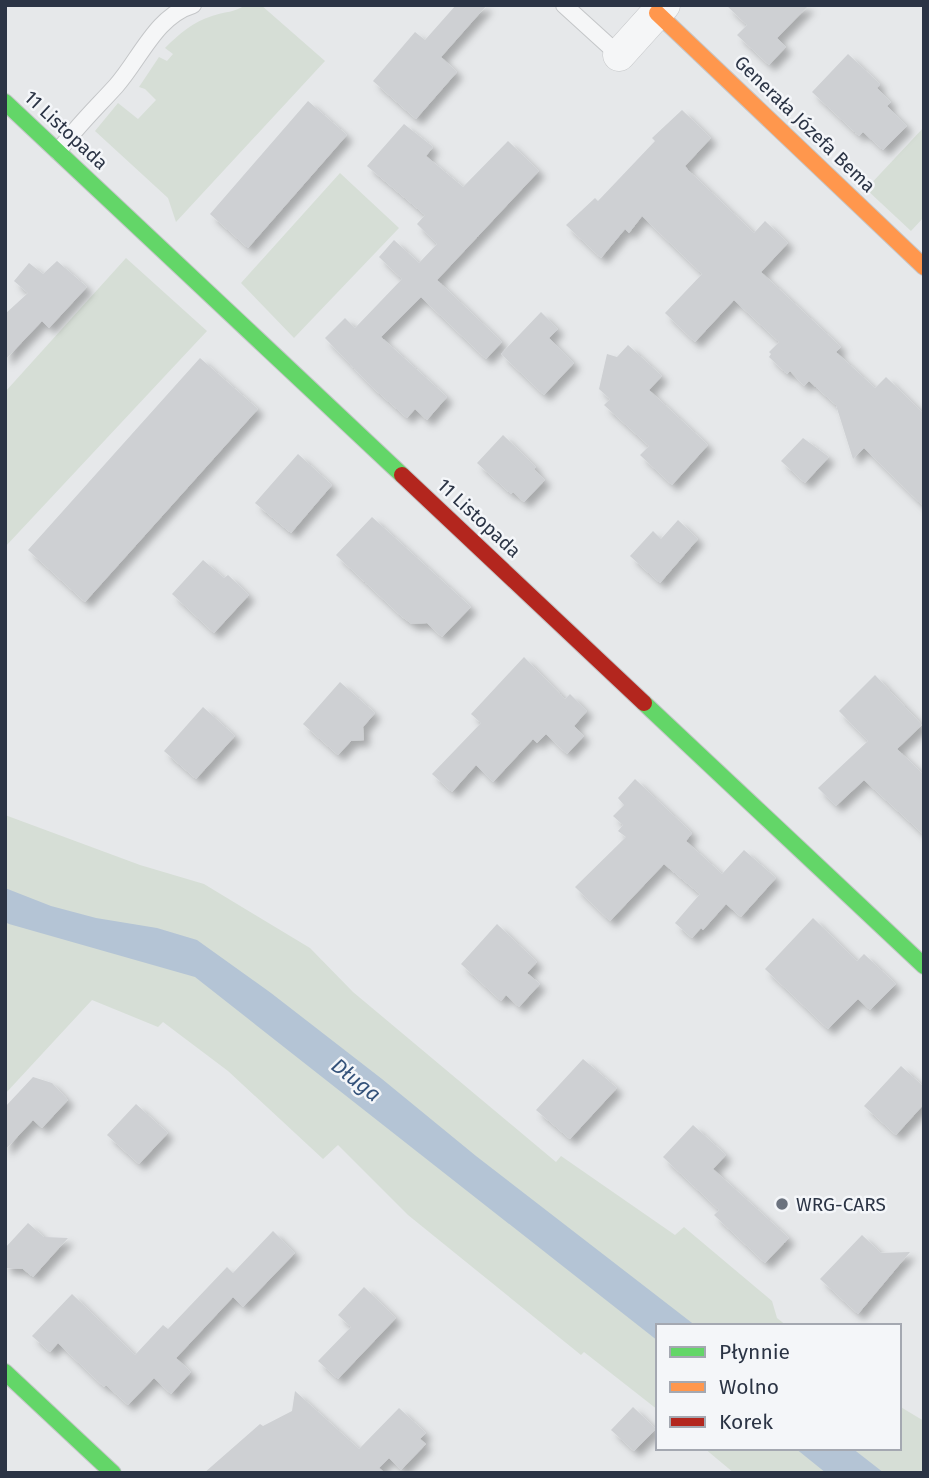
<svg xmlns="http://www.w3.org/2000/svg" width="929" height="1478" font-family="'Fira Sans',sans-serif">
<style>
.green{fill:#d6ded6}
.water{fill:#b4c4d5}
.building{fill:#ced0d3;filter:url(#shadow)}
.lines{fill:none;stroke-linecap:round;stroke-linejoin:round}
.lane-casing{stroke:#c4c6c8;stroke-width:18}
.street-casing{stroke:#c4c6c8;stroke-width:33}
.fast-casing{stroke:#c4c6c8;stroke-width:18}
.slow-casing{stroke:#c4c6c8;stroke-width:18}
.jam-casing{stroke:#c4c6c8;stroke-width:18}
.lane{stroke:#f5f6f7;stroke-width:16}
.street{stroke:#f5f6f7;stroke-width:32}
.fast{stroke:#63d668;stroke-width:16}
.slow{stroke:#ff974d;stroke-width:16}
.jam{stroke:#b3261e;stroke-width:16}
.poi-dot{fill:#6c737f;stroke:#f4f6f9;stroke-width:2.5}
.labels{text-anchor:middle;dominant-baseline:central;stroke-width:5;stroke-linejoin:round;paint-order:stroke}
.street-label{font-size:19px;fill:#2b3445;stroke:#f4f6f9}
.poi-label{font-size:19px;fill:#2b3445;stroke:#f4f6f9;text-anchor:start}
.water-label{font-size:21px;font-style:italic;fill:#34527a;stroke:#f4f6f9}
</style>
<defs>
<filter id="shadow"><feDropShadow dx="6" dy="6" stdDeviation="3.5" flood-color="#0004"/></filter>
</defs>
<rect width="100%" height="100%" fill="#e6e8ea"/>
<path class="green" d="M 245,5 L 261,5 L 325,61 L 176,222 L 168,198 L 95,131 L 118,103 L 138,119 L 156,100 L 145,89 L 139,87 L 159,57 L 167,61 L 173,54 L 165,48 C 179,34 193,22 212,16 C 223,12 237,12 245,5 Z
M 924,127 L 924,217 L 911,231 L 866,189 Z
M 340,173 L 399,228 L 294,338 L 241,283 Z
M 126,258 L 207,331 L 5,547 L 5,392 Z
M 5,815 L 140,865 L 204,884 L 310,948 L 353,992 L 556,1162 L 561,1156 L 675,1235 L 684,1227 L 772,1301 L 777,1318 L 787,1326 L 658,1326 L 658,1410 L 584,1352 L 581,1355 L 408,1215 L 338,1145 L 323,1159 L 228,1071 L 163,1022 L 158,1027 L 92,1000 L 5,1094 Z
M 899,1406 L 924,1421 L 924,1473 L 734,1473 L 704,1448 L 899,1448 Z"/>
<path class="water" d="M 5,888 L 51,906 L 96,918 L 157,928 L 197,940 L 271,993 L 382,1079 L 476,1156 L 696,1326 L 658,1326 L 658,1341 L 195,977 L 9,924 L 5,922 Z
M 795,1448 L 852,1448 L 884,1473 L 826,1473 Z"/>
<path class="building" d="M 456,5 L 487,5 L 441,57 L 457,72 L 416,119 L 373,81 L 415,32 L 425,40 Z
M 726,5 L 809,5 L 777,38 L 786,47 L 769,65 L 737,35 L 747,25 Z
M 848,54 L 880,84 L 877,88 L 891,102 L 887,106 L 907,126 L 883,150 L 863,132 L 859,136 L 812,92 Z
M 308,101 L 347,135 L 248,248 L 210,214 Z
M 682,110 L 711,138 L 685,166 L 688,170 L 754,233 L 765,221 L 788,243 L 761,272 L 841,347 L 836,352 L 875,388 L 886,377 L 924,414 L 924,507 L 864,448 L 853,459 L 836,405 L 809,381 L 804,386 L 790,371 L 787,374 L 769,357 L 771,354 L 769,352 L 779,342 L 734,300 L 695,342 L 665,313 L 702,274 L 642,216 L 629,233 L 625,229 L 601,258 L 566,225 L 595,198 L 598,201 L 655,141 L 652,138 Z
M 404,124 L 433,147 L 426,156 L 463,187 L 508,141 L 539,171 L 437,280 L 502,342 L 486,359 L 421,297 L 381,337 L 447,397 L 427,420 L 415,409 L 407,418 L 372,387 L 325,338 L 345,318 L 355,328 L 402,279 L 379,257 L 394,240 L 419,263 L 437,244 L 417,224 L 425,215 L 367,166 Z
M 57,261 L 87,287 L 49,328 L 42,321 L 5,360 L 5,314 L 28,293 L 14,281 L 29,263 L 43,274 Z
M 541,312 L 558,329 L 549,338 L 574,363 L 544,395 L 501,354 Z
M 628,345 L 662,376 L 649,390 L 708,445 L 672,485 L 640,455 L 649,446 L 604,405 L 610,399 L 599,389 L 607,354 L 617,357 Z
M 200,358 L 258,409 L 85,602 L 28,550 Z
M 503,435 L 536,467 L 534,469 L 545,480 L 524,502 L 513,492 L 511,494 L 477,463 Z
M 803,438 L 829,457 L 805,483 L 781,461 Z
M 298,454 L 332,485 L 291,533 L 255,503 Z
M 372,517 L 471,607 L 442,637 L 427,623 L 412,624 L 401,616 L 336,555 Z
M 678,520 L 698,539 L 660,583 L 630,556 L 653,531 L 661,539 Z
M 203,560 L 224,578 L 228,575 L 249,595 L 214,633 L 172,594 Z
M 524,657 L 565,699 L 570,694 L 587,711 L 574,726 L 584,736 L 567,754 L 546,734 L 537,743 L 533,739 L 493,782 L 476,765 L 452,792 L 432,774 L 481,723 L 471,714 Z
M 875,675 L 922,725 L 897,749 L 924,775 L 924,835 L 864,780 L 836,806 L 818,788 L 868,741 L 839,711 Z
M 340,682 L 375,713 L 363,727 L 364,740 L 351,741 L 338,755 L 303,724 Z
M 203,707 L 235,736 L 196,779 L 164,751 Z
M 635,779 L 692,833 L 686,841 L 722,874 L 744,850 L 776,878 L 741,917 L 726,904 L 703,930 L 701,928 L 692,938 L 675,923 L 700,894 L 664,864 L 610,921 L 575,887 L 626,837 L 618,831 L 623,825 L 613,816 L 624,805 L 618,798 Z
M 813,918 L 857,961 L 864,954 L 896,984 L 870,1010 L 858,999 L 828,1029 L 765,969 Z
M 497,924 L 537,962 L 527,973 L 540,984 L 519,1007 L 506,995 L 501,1001 L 461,964 Z
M 583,1059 L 617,1088 L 570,1139 L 536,1110 Z
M 901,1066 L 924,1087 L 924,1104 L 896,1135 L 864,1106 Z
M 33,1077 L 52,1083 L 68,1100 L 42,1128 L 33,1120 L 5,1150 L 5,1107 Z
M 136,1104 L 168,1133 L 139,1164 L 107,1135 Z
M 693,1125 L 726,1155 L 713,1169 L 789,1238 L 765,1263 L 714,1215 L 719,1210 L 663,1157 Z
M 28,1223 L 44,1237 L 68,1238 L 33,1277 L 23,1269 L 5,1268 L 5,1248 Z
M 273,1231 L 295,1253 L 243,1307 L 233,1297 L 176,1358 L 191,1372 L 171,1394 L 154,1378 L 128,1405 L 106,1385 L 104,1387 L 58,1343 L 50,1352 L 32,1336 L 72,1294 L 135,1355 L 163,1325 L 168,1329 L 227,1267 L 233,1273 Z
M 862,1235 L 881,1253 L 910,1252 L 858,1314 L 820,1279 Z
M 364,1287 L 396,1318 L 338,1379 L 318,1361 L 351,1327 L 338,1315 Z
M 295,1391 L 359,1449 L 399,1408 L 426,1433 L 420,1439 L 426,1444 L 401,1470 L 389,1458 L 379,1468 L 385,1473 L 204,1473 L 260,1424 L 263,1426 L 292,1411 Z
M 633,1407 L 656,1429 L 634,1451 L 611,1430 Z"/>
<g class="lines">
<g class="lane-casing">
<path id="lane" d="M 564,5 L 619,55
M 58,152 C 75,128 96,108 116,86 C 140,59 156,16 193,5"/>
</g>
<g class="street-casing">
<path id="street" d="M 619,55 L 664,5"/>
</g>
<g class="fast-casing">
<path id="fast" d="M 5,102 L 402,475
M 644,703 L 924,966
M 5,1372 L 113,1473"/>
</g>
<g class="slow-casing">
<path id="slow" d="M 657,13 L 924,267"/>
</g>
<g class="jam-casing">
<path id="jam" d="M 402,475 L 644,703"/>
</g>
<use href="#lane" class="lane"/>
<use href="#street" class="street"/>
<use href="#fast" class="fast"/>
<use href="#slow" class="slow"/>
<use href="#jam" class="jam"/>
</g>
<circle class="poi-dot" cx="782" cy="1204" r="7"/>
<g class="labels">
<g class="street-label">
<text transform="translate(805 124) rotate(44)">Generała Józefa Bema</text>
<text transform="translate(66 130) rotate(43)">11 Listopada</text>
<text transform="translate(479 518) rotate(43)">11 Listopada</text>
</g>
<g class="poi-label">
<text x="796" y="1204">WRG-CARS</text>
</g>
<g class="water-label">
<text transform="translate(356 1080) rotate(38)">Długa</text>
</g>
</g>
<rect width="929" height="1478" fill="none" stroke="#2b3445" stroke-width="14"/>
<rect x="656" y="1324" width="245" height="126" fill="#f4f6f9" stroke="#a4a8b1" stroke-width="2"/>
<rect x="670" y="1347" width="35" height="10" fill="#63d668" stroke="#a4a8b1" stroke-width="2"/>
<text x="719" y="1359" font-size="21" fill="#2b3445">Płynnie</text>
<rect x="670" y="1382" width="35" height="10" fill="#ff974d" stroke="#a4a8b1" stroke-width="2"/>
<text x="719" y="1394" font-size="21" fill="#2b3445">Wolno</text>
<rect x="670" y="1417" width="35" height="10" fill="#b3261e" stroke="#a4a8b1" stroke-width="2"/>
<text x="719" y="1429" font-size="21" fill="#2b3445">Korek</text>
</svg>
